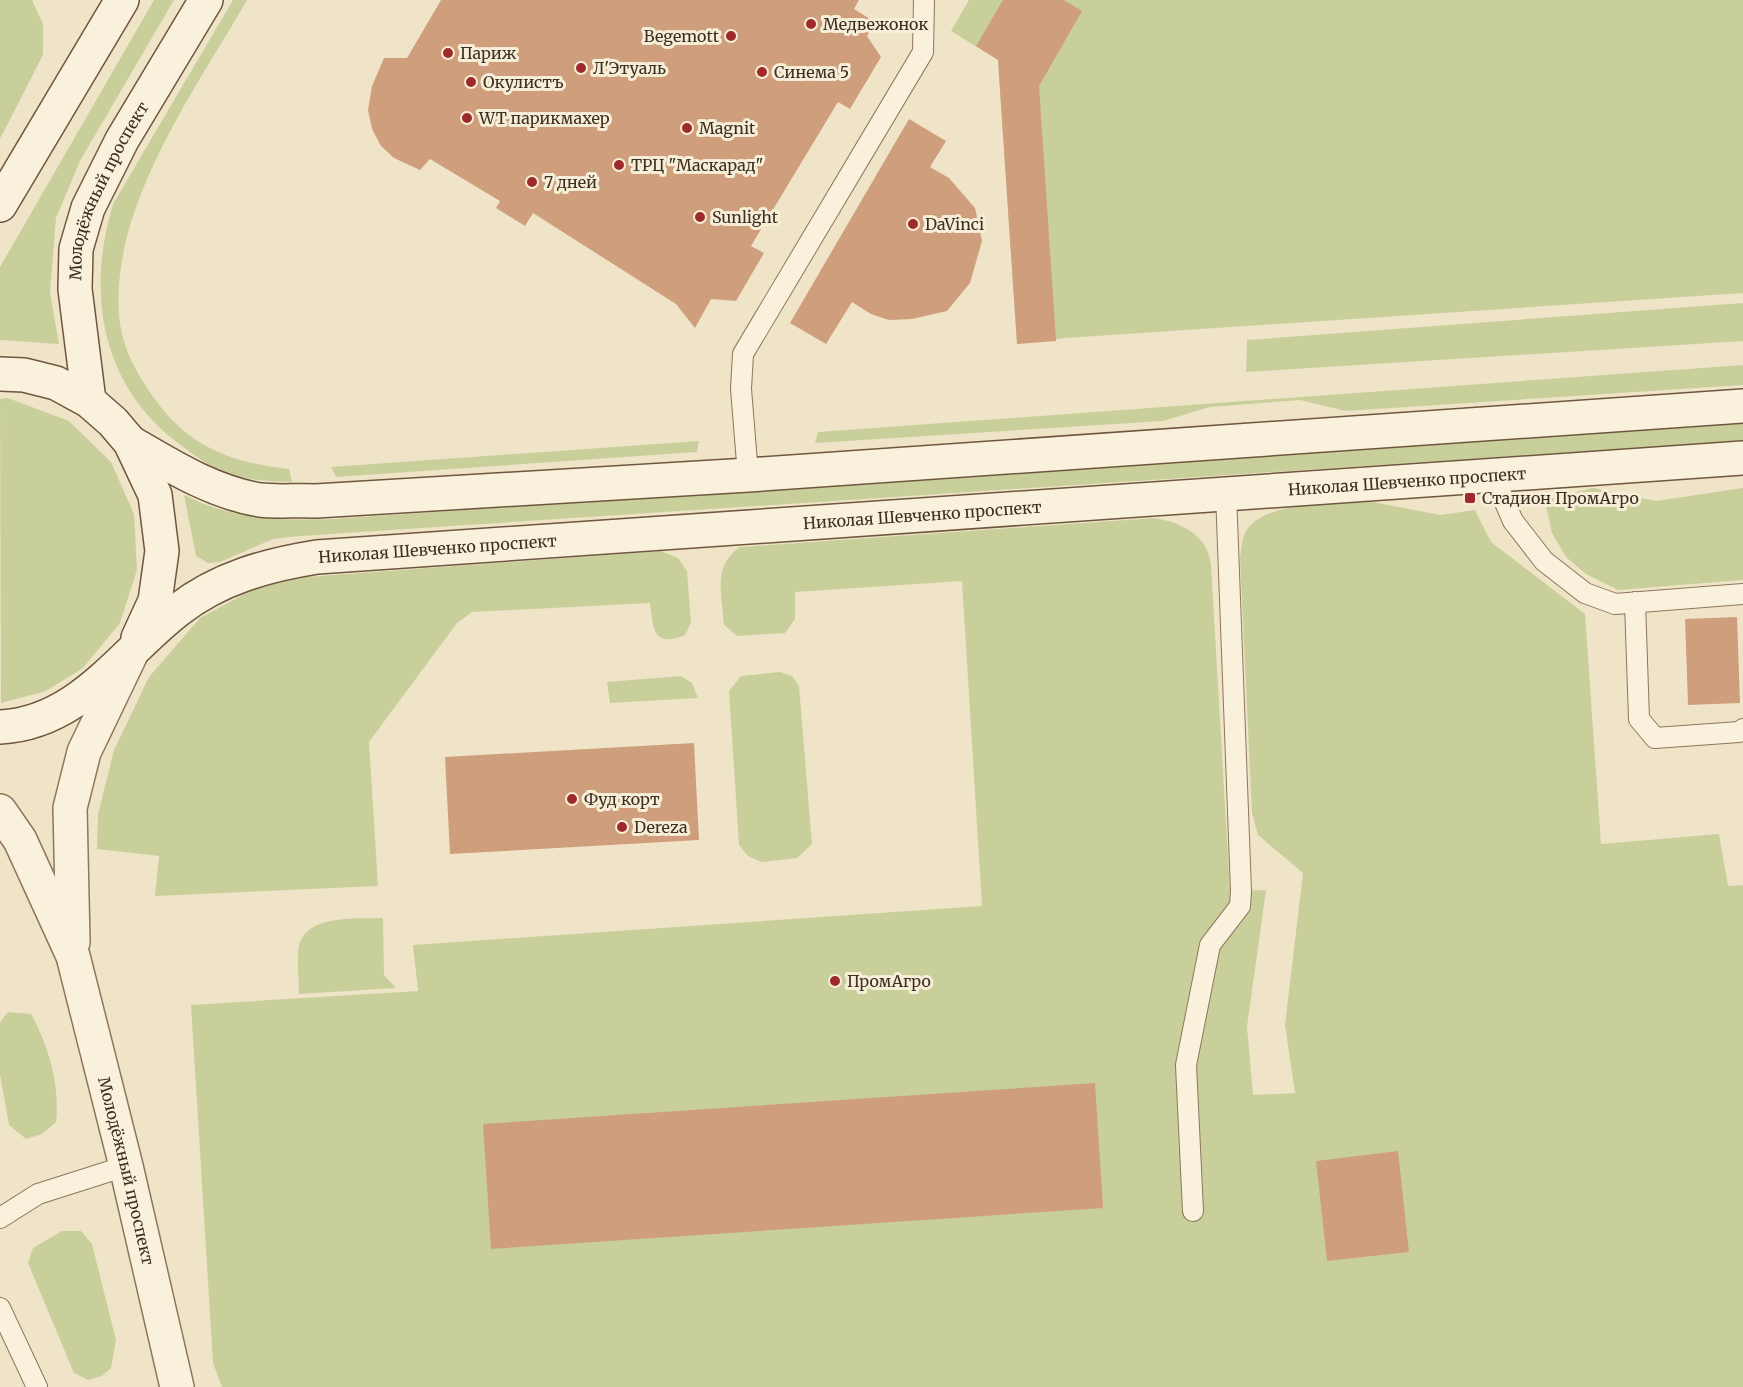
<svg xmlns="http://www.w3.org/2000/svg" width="1743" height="1387" font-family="Merriweather,serif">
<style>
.green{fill:#c9cf9b}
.building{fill:#cf9f7d}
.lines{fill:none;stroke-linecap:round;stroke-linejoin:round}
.service-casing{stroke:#8d765c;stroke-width:22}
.tertiary-casing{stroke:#8d765c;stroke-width:36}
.secondary-casing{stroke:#6f573f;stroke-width:36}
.service{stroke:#faf1dc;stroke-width:20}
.tertiary{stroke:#faf1dc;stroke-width:33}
.secondary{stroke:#faf1dc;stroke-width:33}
.poi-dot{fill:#9e2a2b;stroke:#f7eed8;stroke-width:2}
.labels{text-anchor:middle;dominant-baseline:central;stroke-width:6;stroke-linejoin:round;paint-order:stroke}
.poi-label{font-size:16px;fill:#3d2e20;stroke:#f7eed8;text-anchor:start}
.street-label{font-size:16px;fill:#3d2e20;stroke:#f7eed8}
</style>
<rect width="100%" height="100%" fill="#f0e4c8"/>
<path class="green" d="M 0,0 L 32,0 L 43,24 L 43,55 L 0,139 Z
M 154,0 L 174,0 L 80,161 L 56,218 L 50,292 L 59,344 L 0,340 L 0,267 Z
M 233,0 L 247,0 C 194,92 106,213 120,324 C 124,351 138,376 154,398 C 189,447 230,462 289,469 L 292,482 C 272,481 253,481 233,475 C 214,470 193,455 178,443 C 101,385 86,293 113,204 Z
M 969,0 L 1743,0 L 1743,293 L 1066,338 L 1017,344 L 998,60 L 951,31 Z
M 1743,303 L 1743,341 L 1246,372 L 1247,340 Z
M 1743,365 L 1743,385 L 1346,411 L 1300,400 L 1210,407 L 1163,421 L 815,443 L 818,432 Z
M 8,398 L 69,421 L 111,462 L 134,514 L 137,570 L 120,623 L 83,668 L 46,691 L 1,703 L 0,399 Z
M 1743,423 L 1743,441 L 301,536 L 273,539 L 220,562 L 208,563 L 196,556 L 184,495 C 237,521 276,520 333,519 Z
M 699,441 L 697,452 L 336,477 L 331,467 Z
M 1593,488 L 1656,501 L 1743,488 L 1743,580 L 1618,590 L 1586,574 L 1566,557 L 1552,533 L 1545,500 Z
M 1373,502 L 1440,515 L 1475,510 L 1491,542 L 1585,614 L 1601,844 L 1719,834 L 1728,886 L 1743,885 L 1743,1387 L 222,1387 L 213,1363 L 191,1005 L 418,991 L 413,945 L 982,906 L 962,581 L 795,592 L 795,619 L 785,633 L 737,636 L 724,625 C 722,595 712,566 740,547 L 1155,518 C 1182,523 1208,535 1211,565 L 1230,891 L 1266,890 L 1247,1027 L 1253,1095 L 1295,1093 L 1285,1025 L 1303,873 L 1258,835 L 1252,813 L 1240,558 C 1241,550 1242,538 1246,531 C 1264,500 1340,504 1373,502 Z
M 661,551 L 678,558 L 687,571 L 691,623 L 685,635 C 652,649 653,626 650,603 L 472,612 L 457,623 L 369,742 L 378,886 L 155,896 L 159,856 L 97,849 L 98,814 L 114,750 L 149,677 L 200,618 L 257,587 L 306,577 Z
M 780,672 L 792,676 L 799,686 L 812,844 L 797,858 L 761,862 L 748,856 L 739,845 L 729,691 L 741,676 Z
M 681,676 L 692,683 L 698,698 L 610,703 L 607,682 Z
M 383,918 L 384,975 L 396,988 L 299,994 C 299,981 296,953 300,942 C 311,914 359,919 383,918 Z
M 8,1012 L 31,1014 C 49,1046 60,1086 56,1122 L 42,1134 L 26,1139 L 9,1125 L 0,1074 L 0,1022 Z
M 62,1231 L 81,1231 L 92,1244 L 116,1340 L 111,1368 L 102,1376 L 88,1380 L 74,1373 L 28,1263 L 33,1248 Z"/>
<path class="building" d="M 441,0 L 859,0 L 854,9 L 875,22 L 867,36 L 881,57 L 850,109 L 838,102 L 751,246 L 764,253 L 736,301 L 711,299 L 695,328 L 676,304 L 533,213 L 525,226 L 496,208 L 500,201 L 430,159 L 420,170 L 394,158 L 381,146 L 372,129 L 368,110 L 372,86 L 384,58 L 407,58 Z
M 1003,0 L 1064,0 L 1082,11 L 1039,86 L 1056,341 L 1017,344 L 998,60 L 976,46 Z
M 909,119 L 946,141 L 930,167 L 949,178 L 975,208 L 982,241 L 970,283 L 947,311 L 912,319 L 889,320 L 871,314 L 852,302 L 826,344 L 790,323 Z
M 1737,617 L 1740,703 L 1688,705 L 1685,619 Z
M 694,743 L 699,840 L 450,854 L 445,757 Z
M 1095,1083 L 1103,1208 L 491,1249 L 483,1124 Z
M 1398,1151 L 1409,1252 L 1327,1261 L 1316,1161 Z"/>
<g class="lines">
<g class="service-casing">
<path id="service" d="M 748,475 L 741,389 L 743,354 L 923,52 L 924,0
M 1493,475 L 1513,521 L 1544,561 L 1585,593 L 1615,604 L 1743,594
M 1635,602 L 1639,719 L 1655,738 L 1739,732 L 1743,729
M 1193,1211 L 1186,1065 L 1210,945 L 1240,906 L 1241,891 L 1226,493
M 0,1218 L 38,1194 L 126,1166
M 0,1308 L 37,1387"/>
</g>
<g class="tertiary-casing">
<g id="tertiary">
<path id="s1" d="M 0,811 L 20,840 L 73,956 L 126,1166 L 177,1387"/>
<path d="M 73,942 L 70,808 L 84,752 L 131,654"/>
</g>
</g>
<g class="secondary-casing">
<g id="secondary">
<path d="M 0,205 L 122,0"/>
<path d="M 0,374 L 24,375 L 56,383 L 89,401 L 113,422 L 130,442 L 155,495 L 162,551 L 155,601 L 138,638"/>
<path id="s2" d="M 89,401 L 75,289 L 76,249 L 88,208 L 122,140 L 206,0"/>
<path d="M 130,442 C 171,466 212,492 260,500 C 278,502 298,500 316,501 L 748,475 L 1743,406"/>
<path id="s3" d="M 0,727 C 79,723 121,654 178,610 C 219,578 267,565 317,557 L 1743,458"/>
</g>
</g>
<use href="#service" class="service"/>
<use href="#tertiary" class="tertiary"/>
<use href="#secondary" class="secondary"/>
</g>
<g class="poi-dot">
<circle cx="811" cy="24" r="6"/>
<circle cx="731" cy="36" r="6"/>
<circle cx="448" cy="53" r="6"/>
<circle cx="581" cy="68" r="6"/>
<circle cx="762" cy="72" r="6"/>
<circle cx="471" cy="82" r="6"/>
<circle cx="467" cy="118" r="6"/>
<circle cx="687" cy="128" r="6"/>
<circle cx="619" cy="165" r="6"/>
<circle cx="532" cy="182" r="6"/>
<circle cx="700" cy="217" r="6"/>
<circle cx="913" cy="224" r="6"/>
<rect x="1464" y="492" width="12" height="12" rx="3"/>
<circle cx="572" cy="799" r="6"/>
<circle cx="622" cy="827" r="6"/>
<circle cx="835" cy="981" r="6"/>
</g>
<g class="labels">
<g class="poi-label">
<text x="823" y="24">Медвежонок</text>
<text x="719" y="36" text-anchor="end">Begemott</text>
<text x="460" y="53">Париж</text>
<text x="593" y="68">Л'Этуаль</text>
<text x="774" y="72">Синема 5</text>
<text x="483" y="82">Окулистъ</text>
<text x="479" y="118">WT парикмахер</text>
<text x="699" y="128">Magnit</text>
<text x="631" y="165">ТРЦ "Маскарад"</text>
<text x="544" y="182">7 дней</text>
<text x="712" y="217">Sunlight</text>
<text x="925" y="224">DaVinci</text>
<text x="1482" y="498">Стадион ПромАгро</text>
<text x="584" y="799">Фуд корт</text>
<text x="634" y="827">Dereza</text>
<text x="847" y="981">ПромАгро</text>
</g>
<g class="street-label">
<text stroke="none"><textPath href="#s2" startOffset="218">Молодёжный проспект</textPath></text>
<text stroke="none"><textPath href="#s3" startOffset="1461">Николая Шевченко проспект</textPath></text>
<text stroke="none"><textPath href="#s3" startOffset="975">Николая Шевченко проспект</textPath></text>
<text stroke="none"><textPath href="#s3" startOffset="489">Николая Шевченко проспект</textPath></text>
<text stroke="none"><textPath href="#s1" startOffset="384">Молодёжный проспект</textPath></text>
</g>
</g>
</svg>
